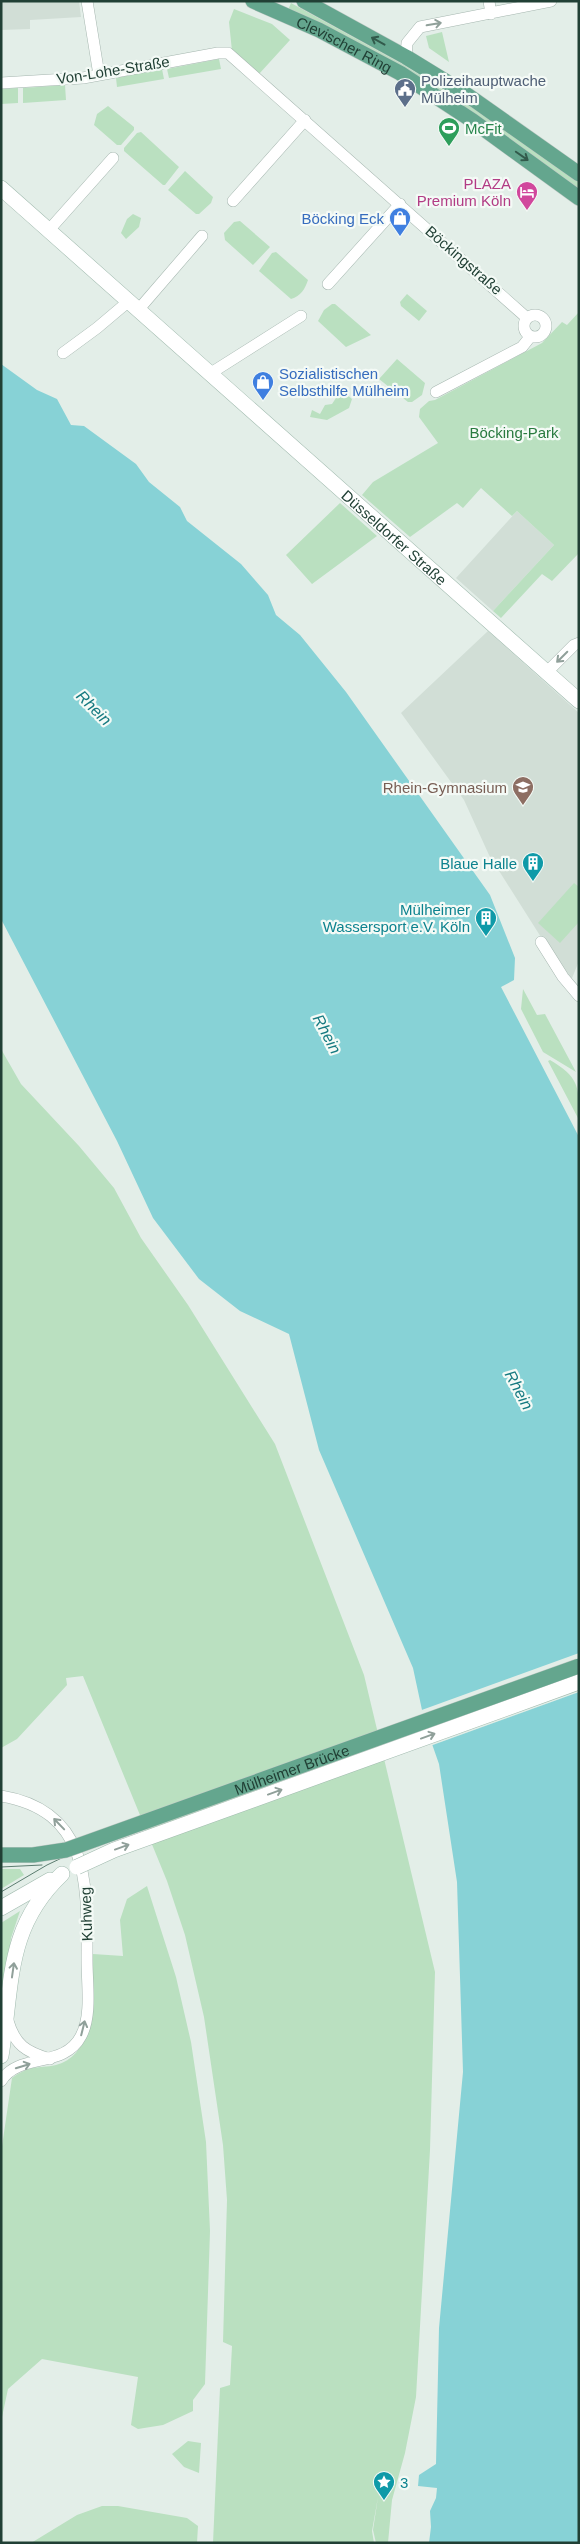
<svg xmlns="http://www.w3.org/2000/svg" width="580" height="2544" font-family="Arial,sans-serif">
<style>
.built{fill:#d1ded6}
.green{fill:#bae0c0}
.water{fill:#87d2d6}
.pier{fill:#e3eee8}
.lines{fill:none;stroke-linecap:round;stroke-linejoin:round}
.street-casing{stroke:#a5b6af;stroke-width:12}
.secondary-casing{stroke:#a0baae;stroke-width:16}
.primary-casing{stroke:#c1cac6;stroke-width:16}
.street{stroke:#fff;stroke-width:11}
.secondary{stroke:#fff;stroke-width:15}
.primary{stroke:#64a68e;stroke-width:15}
.tram{stroke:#5b7c70;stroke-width:1}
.secondary-bridge-casing{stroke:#a0baae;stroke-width:16;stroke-linecap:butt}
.primary-bridge-casing{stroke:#c1cac6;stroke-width:16;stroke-linecap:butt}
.secondary-bridge{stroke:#fff;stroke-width:15}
.primary-bridge{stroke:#64a68e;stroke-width:15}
.oneway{stroke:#90a09a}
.oneway2{stroke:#325a4b}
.labels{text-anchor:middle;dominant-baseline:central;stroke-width:4.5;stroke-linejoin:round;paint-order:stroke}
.street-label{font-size:15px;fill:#214035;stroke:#f4faf6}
.service-label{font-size:15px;fill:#4e5e75;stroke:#f4faf6;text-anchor:start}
.leisure-label{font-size:15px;fill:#27864d;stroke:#f4faf6;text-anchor:start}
.hotel-label{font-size:15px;fill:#b23c85;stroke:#f4faf6;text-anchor:end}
.shop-label{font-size:15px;fill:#366cbe;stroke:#f4faf6;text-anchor:end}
.park-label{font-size:15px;fill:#287a3f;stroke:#f4faf6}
.education-label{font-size:15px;fill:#785e54;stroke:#f4faf6;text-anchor:end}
.culture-label{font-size:15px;fill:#0d838f;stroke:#f4faf6;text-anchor:end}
.water-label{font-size:16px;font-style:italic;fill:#167a81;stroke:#f4faf6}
</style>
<rect width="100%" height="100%" fill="#e3eee8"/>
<path class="built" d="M 1,1 L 79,1 L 81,17 L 30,20 L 30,29 L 1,30 Z
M 517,511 L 554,545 L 493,611 L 456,578 Z
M 488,631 L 579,713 L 579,961 L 570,983 L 489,855 L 464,800 L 401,713 Z"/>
<path class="green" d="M 291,3 L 404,65 L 500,125 L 495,132 L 288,10 Z
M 234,9 L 272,24 L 290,40 L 259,74 L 232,51 L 229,22 Z
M 442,32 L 449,62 L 429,48 L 426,36 Z
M 219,59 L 221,69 L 169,78 L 167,69 Z
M 162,69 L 164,79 L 117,87 L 116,78 Z
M 65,85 L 66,100 L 23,103 L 23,88 Z
M 18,88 L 18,103 L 1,104 L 1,89 Z
M 108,106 L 134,127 L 134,130 L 121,145 L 117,145 L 94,125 L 97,114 Z
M 505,128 L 579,178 L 579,191 L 500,135 Z
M 141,132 L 179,167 L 165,185 L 163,185 L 124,151 L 124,148 L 137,133 Z
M 185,171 L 213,197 L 211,203 L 199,214 L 196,214 L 168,190 Z
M 133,214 L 141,218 L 139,227 L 126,239 L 121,233 L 127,219 Z
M 240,221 L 270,247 L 253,265 L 225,240 L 224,233 L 234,222 Z
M 276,252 L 308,280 C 305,289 301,296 291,299 L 259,271 L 272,253 Z
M 407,294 L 427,311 L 419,321 L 401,306 L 400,302 Z
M 332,304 L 335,304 L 371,335 L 346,347 L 318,321 L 324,310 Z
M 579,312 L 579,553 L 552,581 L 542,574 L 501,618 L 493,611 L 554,545 L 517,511 L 512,516 L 481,488 L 463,508 L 457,503 L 410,537 L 362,495 L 373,482 L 438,443 L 419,417 L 420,409 L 429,401 L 435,400 L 542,343 L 562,322 L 567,325 Z
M 397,359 L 425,383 L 422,395 L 412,402 L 408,402 L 379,379 Z
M 345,393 L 352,399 L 349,408 L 327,420 L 310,417 L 312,410 L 320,414 L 325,405 L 332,404 L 336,398 Z
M 340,503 L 377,536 L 312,584 L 286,555 Z
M 574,883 L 579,887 L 579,922 L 560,943 L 538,923 Z
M 523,989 L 537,1015 L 545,1014 L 576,1072 L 543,1052 L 521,1009 Z
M 1,1049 L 21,1084 L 79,1146 L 114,1188 L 141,1238 L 188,1305 L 275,1444 L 364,1675 L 435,1972 L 430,2150 L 416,2397 L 405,2453 L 392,2500 L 388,2543 L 376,2543 L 373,2530 L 378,2497 L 372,2531 L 374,2543 L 213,2543 L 220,2388 L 230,2385 L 232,2346 L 223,2342 L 227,2200 L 223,2145 L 204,2017 L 185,1935 L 167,1881 L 83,1676 L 66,1678 L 67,1685 L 17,1739 L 1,1748 Z
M 550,1060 C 580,1078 579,1087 579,1120 L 548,1061 Z
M 1,1869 L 20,1869 L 24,1875 L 1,1889 Z
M 147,1886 L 176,1977 L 191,2042 L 206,2142 L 210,2231 L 205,2384 L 193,2400 L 193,2411 L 163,2425 L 138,2429 L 131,2425 L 138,2377 L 42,2359 L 8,2389 L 2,2417 L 1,2153 L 12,2078 C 32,2064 36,2069 56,2065 C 99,2054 92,1988 93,1954 L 123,1956 L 120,1920 L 127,1899 Z
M 20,1911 L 11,1938 L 1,2020 L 1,1923 Z
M 188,2441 L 201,2443 L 199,2473 L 184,2467 L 172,2454 Z
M 102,2506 L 118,2506 L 187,2518 L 198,2526 L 197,2543 L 31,2543 L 77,2515 Z"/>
<path class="water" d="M 1,364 L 37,390 L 57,399 L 71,425 L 84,426 L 136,464 L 149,482 L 180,507 L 187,521 L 241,564 L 268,595 L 276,615 L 300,635 L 346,692 L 490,895 L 515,958 L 514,980 L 501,987 L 579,1137 L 579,2543 L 429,2543 L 431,2527 L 430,2511 L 436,2498 L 437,2488 L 418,2486 L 419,2475 L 436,2464 L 439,2328 L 463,2072 L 457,1882 L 439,1764 L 425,1724 L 413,1668 L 319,1450 L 289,1334 L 240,1311 L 199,1279 L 153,1218 L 117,1141 L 1,919 Z"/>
<path class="pier" d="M 579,1653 L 579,1692 L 430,1746 L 419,1711 Z"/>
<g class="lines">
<g class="street-casing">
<path id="street" d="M 87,1 L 99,75
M 489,1 L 491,14
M 406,57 L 407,43 L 420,27 L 551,1
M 1,83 L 83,78 L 218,53 L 228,53 L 527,318
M 233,201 L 305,120
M 49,230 L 113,158
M 328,284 L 400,204
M 139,309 L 202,236
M524 326a11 11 0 1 1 22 0a11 11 0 1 1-22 0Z
M 63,353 L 97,328 L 129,301
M 211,373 L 301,316
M 436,392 L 522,347 L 530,337
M 547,672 L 574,645 L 579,643
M 541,942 L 563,977 L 579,996
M 1,1796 C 92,1811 87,1888 87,1961 C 87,1984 92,2016 81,2036 C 64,2069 19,2052 1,2081
M 8,2021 C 15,2045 26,2052 50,2059"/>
</g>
<g class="secondary-casing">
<g id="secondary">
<path id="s1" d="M 1,188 L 579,701"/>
<path d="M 1,1908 L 50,1880"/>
<path d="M 1,2056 C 13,1984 5,1928 62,1874"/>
</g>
</g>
<g class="primary-casing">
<g id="primary">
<path id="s2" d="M 253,1 L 319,30 L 400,73 L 473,121 L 579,198"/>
<path d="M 304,1 L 406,57 L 463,92 L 579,174"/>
</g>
</g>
<use href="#street" class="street"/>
<use href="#secondary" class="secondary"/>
<use href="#primary" class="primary"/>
<path class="tram" d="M 1,1867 L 42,1865
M 1,1892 L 47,1865 L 68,1855 L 579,1670"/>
<g class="secondary-bridge-casing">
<path id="secondary-bridge" d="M 77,1867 L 114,1850 L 579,1682"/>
</g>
<g class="primary-bridge-casing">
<g id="primary-bridge">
<path id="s3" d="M 1,1855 L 33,1855 L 66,1850 L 579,1666"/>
</g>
</g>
<use href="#secondary-bridge" class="secondary-bridge"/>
<use href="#primary-bridge" class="primary-bridge"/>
</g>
<defs><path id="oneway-shaft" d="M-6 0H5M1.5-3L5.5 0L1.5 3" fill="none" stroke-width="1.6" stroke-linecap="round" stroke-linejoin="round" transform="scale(1.25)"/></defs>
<g class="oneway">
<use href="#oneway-shaft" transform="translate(434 24) rotate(-10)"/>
<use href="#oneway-shaft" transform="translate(562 657) rotate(135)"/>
<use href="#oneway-shaft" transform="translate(428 1736) rotate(-20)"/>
<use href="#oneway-shaft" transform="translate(275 1792) rotate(-20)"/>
<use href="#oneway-shaft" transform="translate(59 1824) rotate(-134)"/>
<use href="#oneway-shaft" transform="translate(122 1847) rotate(-20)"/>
<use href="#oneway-shaft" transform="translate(13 1970) rotate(-82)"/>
<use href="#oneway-shaft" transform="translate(83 2028) rotate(-76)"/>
<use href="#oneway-shaft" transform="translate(23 2066) rotate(-17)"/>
</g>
<g class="oneway2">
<use href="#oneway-shaft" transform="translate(378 41) rotate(-151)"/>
<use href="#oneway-shaft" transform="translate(522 156) rotate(35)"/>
</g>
<defs>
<g id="civic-pin" transform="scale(1.125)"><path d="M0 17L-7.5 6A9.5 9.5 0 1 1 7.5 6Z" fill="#5c6f8a" stroke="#f4faf6"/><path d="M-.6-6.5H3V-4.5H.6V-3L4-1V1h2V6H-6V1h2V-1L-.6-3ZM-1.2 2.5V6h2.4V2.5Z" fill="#fff"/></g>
<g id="stadium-pin" transform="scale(1.125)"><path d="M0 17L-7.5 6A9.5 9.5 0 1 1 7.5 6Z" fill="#2e9e5b" stroke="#f4faf6"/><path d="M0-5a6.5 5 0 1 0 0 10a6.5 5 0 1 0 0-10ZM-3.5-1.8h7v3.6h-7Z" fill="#fff"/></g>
<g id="hotel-pin" transform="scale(1.125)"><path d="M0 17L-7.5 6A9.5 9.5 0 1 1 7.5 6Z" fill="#d1479c" stroke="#f4faf6"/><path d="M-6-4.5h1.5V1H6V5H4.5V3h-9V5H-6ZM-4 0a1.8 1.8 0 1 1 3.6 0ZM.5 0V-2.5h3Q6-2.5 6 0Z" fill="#fff"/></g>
<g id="shop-pin" transform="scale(1.125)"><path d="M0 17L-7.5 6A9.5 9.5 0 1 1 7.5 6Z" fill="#3f7fe0" stroke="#f4faf6"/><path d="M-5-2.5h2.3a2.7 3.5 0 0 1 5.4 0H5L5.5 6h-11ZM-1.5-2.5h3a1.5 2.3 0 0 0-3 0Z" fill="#fff"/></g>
<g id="school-pin" transform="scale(1.125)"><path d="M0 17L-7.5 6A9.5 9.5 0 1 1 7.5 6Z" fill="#8d6e63" stroke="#f4faf6"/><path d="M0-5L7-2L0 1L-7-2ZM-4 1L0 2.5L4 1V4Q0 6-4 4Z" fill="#fff"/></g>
<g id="building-pin" transform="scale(1.125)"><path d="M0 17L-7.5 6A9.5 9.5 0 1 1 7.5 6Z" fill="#0f9aa8" stroke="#f4faf6"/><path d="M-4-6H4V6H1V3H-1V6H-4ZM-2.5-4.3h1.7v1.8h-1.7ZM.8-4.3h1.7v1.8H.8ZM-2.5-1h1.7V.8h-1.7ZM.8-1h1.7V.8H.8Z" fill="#fff"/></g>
<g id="sight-pin" transform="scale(1.125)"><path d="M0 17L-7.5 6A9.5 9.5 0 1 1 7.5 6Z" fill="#0f9aa8" stroke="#f4faf6"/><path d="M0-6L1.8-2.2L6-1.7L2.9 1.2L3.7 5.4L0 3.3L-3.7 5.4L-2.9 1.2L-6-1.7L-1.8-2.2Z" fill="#fff"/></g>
</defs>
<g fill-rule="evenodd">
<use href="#civic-pin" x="405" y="89"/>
<use href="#stadium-pin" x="449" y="128"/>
<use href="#hotel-pin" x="527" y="192"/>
<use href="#shop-pin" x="400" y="218"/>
<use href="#shop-pin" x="263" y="382"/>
<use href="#school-pin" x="523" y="787"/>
<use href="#building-pin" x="533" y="863"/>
<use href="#building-pin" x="486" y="918"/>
<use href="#sight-pin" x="384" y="2482"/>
</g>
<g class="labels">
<g class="street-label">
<text stroke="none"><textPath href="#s2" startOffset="101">Clevischer Ring</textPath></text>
<text transform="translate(113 70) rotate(-9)">Von-Lohe-Straße</text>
<text transform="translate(464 260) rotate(41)">Böckingstraße</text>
<text stroke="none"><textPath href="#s1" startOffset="526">Düsseldorfer Straße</textPath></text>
<text stroke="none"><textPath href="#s3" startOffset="305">Mülheimer Brücke</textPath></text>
<text transform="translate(86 1914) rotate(-92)">Kuhweg</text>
</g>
<g class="service-label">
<text x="421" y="80">Polizeihauptwache<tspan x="421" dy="17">Mülheim</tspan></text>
</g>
<g class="leisure-label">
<text x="465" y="128">McFit</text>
</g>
<g class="hotel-label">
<text x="511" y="183">PLAZA<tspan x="511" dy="17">Premium Köln</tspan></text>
</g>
<g class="shop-label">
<text x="384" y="218">Böcking Eck</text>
<text x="279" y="373" text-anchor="start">Sozialistischen<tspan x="279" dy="17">Selbsthilfe Mülheim</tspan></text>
</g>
<g class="park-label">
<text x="514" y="432">Böcking-Park</text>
</g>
<g class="education-label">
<text x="507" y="787">Rhein-Gymnasium</text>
</g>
<g class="culture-label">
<text x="517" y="863">Blaue Halle</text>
<text x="470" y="909">Mülheimer<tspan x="470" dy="17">Wassersport e.V. Köln</tspan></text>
<text x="400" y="2482" text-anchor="start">3</text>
</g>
<g class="water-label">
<text transform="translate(94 708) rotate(45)">Rhein</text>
<text transform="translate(327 1034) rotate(62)">Rhein</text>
<text transform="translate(519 1390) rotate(62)">Rhein</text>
</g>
</g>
<rect width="580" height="2544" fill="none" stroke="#214035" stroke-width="5"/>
</svg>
